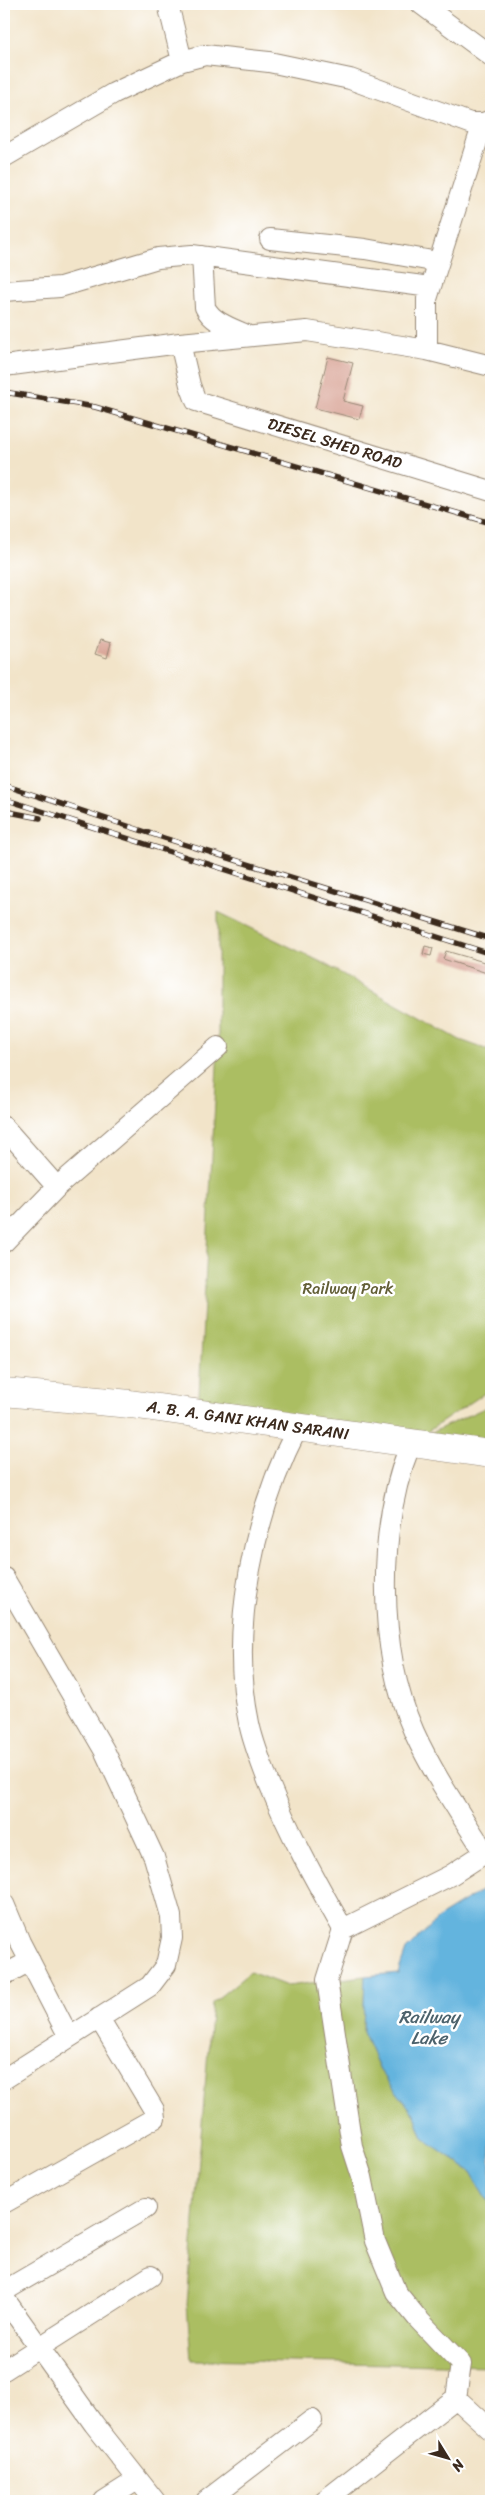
<svg xmlns="http://www.w3.org/2000/svg" width="495" height="2505" font-family="Sriracha,sans-serif">
<style>
.green{fill:#abbe62;stroke:#737440}
.water{fill:#63b4de;stroke:#4f6f7e}
.building{fill:#d8a394}
.lines{fill:none;stroke-linecap:round;stroke-linejoin:round}
.street-casing{stroke:#968774;stroke-width:22}
.primary-casing{stroke:#968774;stroke-width:29}
.street{stroke:#fff;stroke-width:20}
.primary{stroke:#fff;stroke-width:28}
.rail-casing{stroke:#3b2a1e;stroke-width:5.5}
.rail{stroke:#fff;stroke-width:4;stroke-dasharray:11;stroke-linecap:butt}
.labels{text-anchor:middle;dominant-baseline:central;stroke-width:5;stroke-linejoin:round;paint-order:stroke}
.street-label{font-size:16px;fill:#3b2a1e;stroke:#fff}
.park-label{font-size:16px;fill:#625e36;stroke:#fff}
.water-label{font-size:18px;font-style:italic;fill:#4b616b;stroke:#fff}
</style>
<rect width="100%" height="100%" fill="#fff"/>
<filter id="ink" filterUnits="userSpaceOnUse"><feTurbulence type="fractalNoise" baseFrequency=".02" numOctaves="2"/><feDisplacementMap in="SourceGraphic" scale="10" xChannelSelector="R" yChannelSelector="G"/><feConvolveMatrix kernelMatrix="1 2 1 2 8 2 1 2 1" color-interpolation-filters="sRGB"/></filter>
<filter id="wash" filterUnits="userSpaceOnUse"><feTurbulence type="fractalNoise" baseFrequency=".0096" numOctaves="4" result="noise"/><feDisplacementMap in="SourceGraphic" scale="20" xChannelSelector="R" yChannelSelector="G"/><feGaussianBlur stdDeviation="1.12" result="paint"/><feColorMatrix in="noise" values="0 0 0 0 0 0 0 0 0 0 0 0 0 0 0 0 0 1.4 0 .05"/><feComposite in="paint" operator="in"/></filter>
<g filter="url(#wash)">
<rect width="100%" height="100%" fill="#f2e4c9"/>
<path class="green" d="M 218,912 L 321,962 L 460,1040 L 491,1051 L 491,1389 L 415,1440 L 491,1405 L 491,1454 L 198,1413 L 218,1047 Z
M 250,1972 L 287,1986 L 365,1976 L 363,2032 L 381,2072 L 415,2115 L 423,2138 L 471,2172 L 491,2206 L 491,2366 L 191,2360 L 187,2304 L 212,2003 Z"/>
<path class="water" d="M 491,1885 L 491,2206 L 471,2172 L 423,2138 L 415,2115 L 381,2072 L 363,2032 L 365,1976 L 398,1973 L 406,1950 L 442,1915 Z"/>
<g id="blocks">
<path class="building" d="M 328,357 L 353,363 L 343,401 L 363,406 L 359,419 L 315,408 Z
M 100,640 L 111,643 L 107,658 L 95,654 Z
M 425,946 L 433,948 L 431,956 L 423,954 Z
M 446,951 L 491,964 L 490,974 L 443,959 Z"/>
</g>
</g>
<g filter="url(#ink)">
<use href="#blocks" fill-opacity="0" stroke="#968774" stroke-width="1"/>
<g class="lines">
<g class="street-casing">
<path id="street" d="M 168,4 L 182,61
M 421,4 L 491,56
M 4,157 L 114,93 L 182,61 L 205,55 L 269,62 L 350,79 L 470,123 L 483,123 L 491,120
M 270,239 L 365,249 L 438,262
M 202,256 L 205,307 C 212,323 234,329 249,336
M 4,291 L 60,287 L 158,258 L 192,255 L 430,287
M 180,343 L 307,331 L 427,350 L 491,366
M 427,350 L 427,299 L 483,123
M 4,366 L 180,343 L 190,385 L 196,401 L 491,491
M 4,1127 L 57,1187
M 4,1242 L 57,1187 L 218,1047
M 298,1427 C 254,1512 229,1629 249,1723 C 253,1743 261,1762 268,1781 C 289,1833 315,1880 343,1929
M 411,1443 C 377,1526 377,1649 414,1732 C 433,1774 460,1813 485,1853
M 4,1578 L 104,1750 L 154,1857 L 171,1916 L 172,1938 L 166,1965 L 150,1986 L 4,2079
M 4,1904 L 20,1942 L 69,2037
M 4,1975 L 30,1961
M 4,2203 L 155,2118 L 154,2110 L 99,2018
M 4,2291 L 146,2208
M 4,2298 L 94,2424 L 155,2501
M 4,2370 L 151,2276
M 456,2398 L 491,2430
M 104,2501 L 137,2480
M 206,2501 L 312,2420
M 324,2501 L 456,2398 L 461,2364 L 418,2319 L 396,2292 L 375,2241 L 362,2177 L 352,2146 L 327,1980 L 343,1929 L 451,1875 L 491,1849"/>
</g>
<g class="primary-casing">
<path id="primary" d="M 4,1392 L 130,1404 L 491,1454"/>
</g>
<use href="#street" class="street"/>
<use href="#primary" class="primary"/>
<g class="rail-casing">
<path id="rail" d="M 4,392 L 95,407 L 491,523
M 4,785 L 164,838 L 491,939
M 4,799 L 491,954
M 4,811 L 40,818"/>
</g>
<use href="#rail" class="rail"/>
</g>
</g>
<g class="labels">
<g class="street-label">
<text transform="translate(335 443) rotate(17)">DIESEL SHED ROAD</text>
<text transform="translate(248 1420) rotate(8)">A. B. A. GANI KHAN SARANI</text>
</g>
<g class="park-label">
<text x="348" y="1288">Railway Park</text>
</g>
<g class="water-label">
<text x="429" y="2017">Railway<tspan x="429" dy="21">Lake</tspan></text>
</g>
</g>
<rect width="495" height="2505" fill="none" stroke="#fff" stroke-width="20"/>
<g transform="translate(448 2458) rotate(127)" stroke="#ffffff" stroke-width="4" paint-order="stroke">
<path d="M0-4L9 19L0 12L-9 19Z" fill="#3b2a1e"/>
<text y="-8" font-size="14" font-weight="bold" text-anchor="middle" fill="#3b2a1e">N</text>
</g>
</svg>
